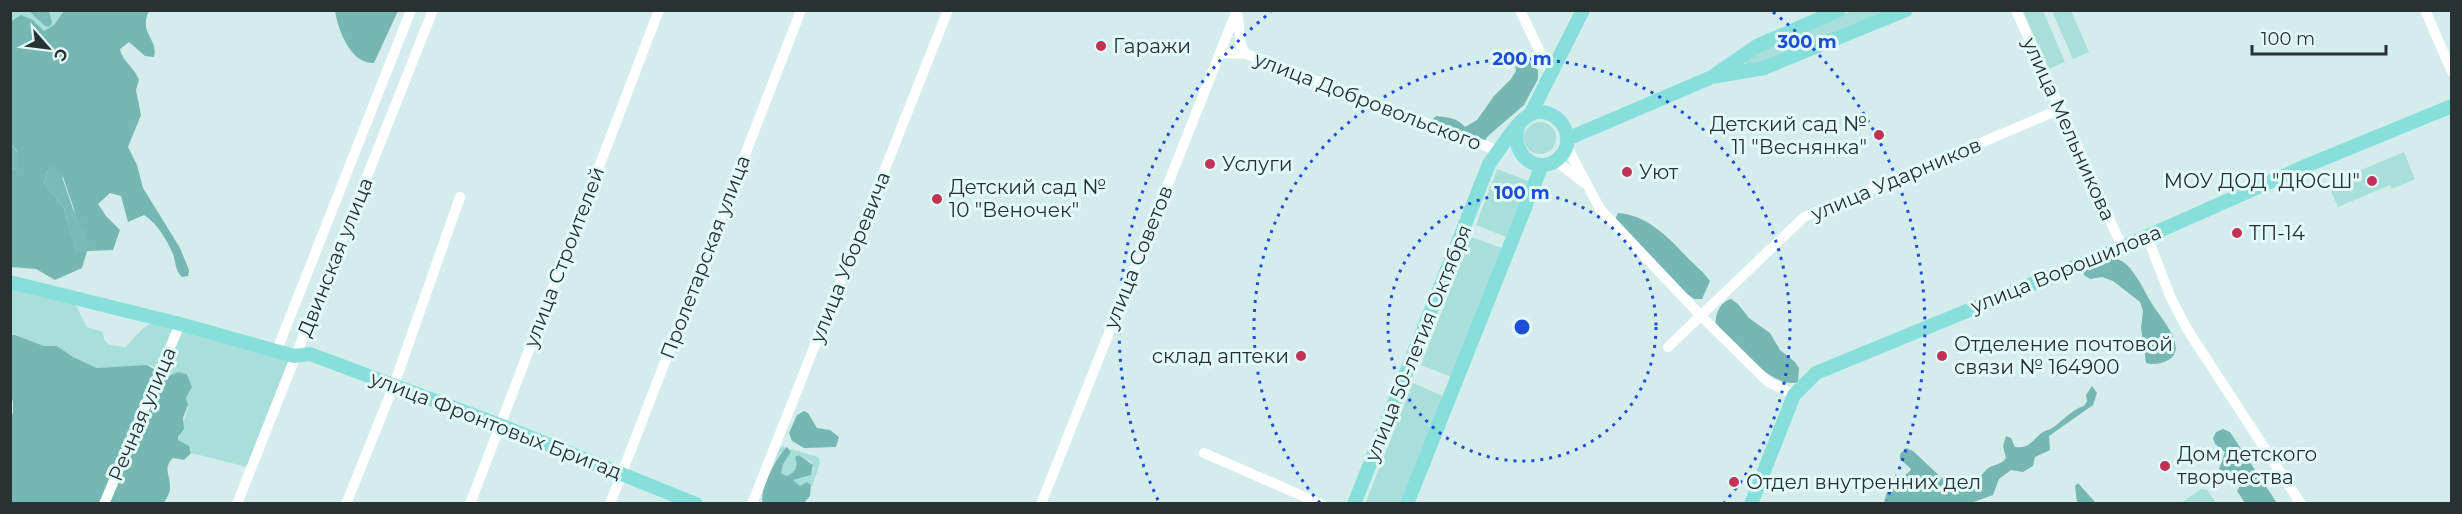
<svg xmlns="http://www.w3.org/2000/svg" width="2462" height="514" font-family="Montserrat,sans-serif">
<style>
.green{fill:#a8dfdb}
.forest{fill:#76b7b4;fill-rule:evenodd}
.water{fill:#7abab7}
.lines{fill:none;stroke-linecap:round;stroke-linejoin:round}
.minor{stroke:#fff;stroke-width:10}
.major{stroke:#87dfdc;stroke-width:14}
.ring{fill:none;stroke:#1d4ed8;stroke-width:3;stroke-dasharray:3 6}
.poi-dot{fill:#c23255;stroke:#e2fbf9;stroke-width:2}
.labels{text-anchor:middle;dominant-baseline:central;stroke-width:6;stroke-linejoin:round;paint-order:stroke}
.poi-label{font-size:20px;fill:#293232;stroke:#e2fbf9;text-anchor:start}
.street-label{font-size:20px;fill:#293232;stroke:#e2fbf9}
.centre{fill:#1d4ed8;stroke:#e2fbf9;stroke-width:3}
.ring-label{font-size:18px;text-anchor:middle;font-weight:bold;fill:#1d4ed8;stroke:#e2fbf9;stroke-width:6;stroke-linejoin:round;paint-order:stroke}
</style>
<rect width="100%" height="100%" fill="#d4edec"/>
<path class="green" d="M 10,11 L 29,11 L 47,27 L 49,27 L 49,11 L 64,11 L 54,25 L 44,31 L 33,20 L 16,19 L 11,22 Z
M 1852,11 L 1889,11 L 1778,58 L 1747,67 L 1744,61 L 1773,44 Z
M 2023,11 L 2043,11 L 2065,62 L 2049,69 Z
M 2052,11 L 2071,11 L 2089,52 L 2073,59 Z
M1524 138a16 16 0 1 1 32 0a16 16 0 1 1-32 0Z
M 2404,152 L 2415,179 L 2392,189 L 2390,185 L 2338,207 L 2328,184 Z
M 1497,169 L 1528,181 L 1506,237 L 1476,225 Z
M 1471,237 L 1502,248 L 1452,377 L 1421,365 Z
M 11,284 L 73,300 L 87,327 L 103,332 L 104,339 L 109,345 L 126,347 C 135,336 143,327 156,320 L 288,359 L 288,365 L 247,467 L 191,453 L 191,449 L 178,440 L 188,408 L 186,398 L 192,387 L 187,374 L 178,372 L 169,376 L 152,366 L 97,368 L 73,357 L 57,346 L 44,346 L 15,335 L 11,335 Z
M 1413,383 L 1443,396 L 1400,503 L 1365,504 Z
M 781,446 L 818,457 L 820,463 L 812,487 L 811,485 L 800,486 L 793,480 L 811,475 L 814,468 L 811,462 L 799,455 L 796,459 L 797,466 L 793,473 L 787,476 L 781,473 L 783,464 L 791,452 L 789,448 L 780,453 L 772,466 L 778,448 Z
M 2201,489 L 2207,490 L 2216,503 L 2181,503 Z"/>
<path class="forest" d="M 64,11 L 149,11 C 138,33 159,39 154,57 L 145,56 L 129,42 L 120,49 C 122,61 135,68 139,80 L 136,90 L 141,115 L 128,147 L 137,165 L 143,188 L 180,248 L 189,270 L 188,276 L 182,277 C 175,271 176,262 173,254 C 166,239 158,224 144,215 L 128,222 L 121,196 L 110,193 L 98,204 L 106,216 L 120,230 L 113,250 L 87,251 L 82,268 L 55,280 L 36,269 L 11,267 L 11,168 L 16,170 L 17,151 L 11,144 L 10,22 L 21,15 L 33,20 L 44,31 L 54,25 ZM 47,170 L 63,177 L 76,215 L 80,253 L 76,252 L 64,208 L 44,183 Z
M 335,11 L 398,11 L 374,63 C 350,64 338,29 335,11 Z
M 1521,57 L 1528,57 L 1532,66 L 1538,70 L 1538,79 L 1524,105 L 1488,136 L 1484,142 L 1432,120 L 1436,116 C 1447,117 1458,118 1465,127 L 1477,120 L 1494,96 L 1511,79 L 1516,71 L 1515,64 Z
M 1618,213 C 1646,215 1666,235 1684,254 C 1693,264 1702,270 1710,281 L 1702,299 L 1694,299 L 1686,293 L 1616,221 L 1616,217 Z
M 2105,256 C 2113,258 2121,259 2127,265 C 2138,276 2144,291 2152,304 C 2160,317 2193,352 2164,362 C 2158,364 2152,365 2146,363 L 2141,328 L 2143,311 L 2140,302 L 2113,281 L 2102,277 L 2090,279 L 2084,275 L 2082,269 Z
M 1731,299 L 1738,304 L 1749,318 L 1770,333 L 1780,350 L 1795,362 L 1799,368 L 1798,382 C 1774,391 1732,341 1716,325 C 1714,315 1721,301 1731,299 Z
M 11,335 L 15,335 L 44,346 L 57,346 L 73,357 L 97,368 L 146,365 L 169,376 L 178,372 L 187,374 L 192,387 L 186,398 L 188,405 L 183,418 L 184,429 L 178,437 L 178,440 L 189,446 L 191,453 L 184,460 L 173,458 C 162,469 171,476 170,488 C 170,494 166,499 164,503 L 11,504 L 10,417 L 13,413 L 13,402 L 10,392 Z
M 2092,386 L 2097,393 L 2093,405 L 2049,436 L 2050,450 L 2035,457 L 2033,466 L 2023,472 L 2011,470 L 1999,479 L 1993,495 L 1971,503 L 1884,503 L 1887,492 L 1910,471 L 1911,469 L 1900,459 L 1900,454 L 1906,448 L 1913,451 L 1945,481 L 1954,480 L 1958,486 C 1970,488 1979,478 1986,470 C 1991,464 2001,466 2006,458 L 2003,446 L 2006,436 L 2011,438 L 2015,447 C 2030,449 2032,440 2043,432 C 2046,430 2050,430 2052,428 C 2063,421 2072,409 2084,406 L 2087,401 L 2086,395 Z
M 804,411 L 808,413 L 817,428 L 830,430 L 839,437 L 836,447 L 804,448 L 792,441 L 789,433 L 797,415 Z
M 2223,429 L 2230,432 L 2277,503 L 2245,503 L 2237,491 L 2243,481 L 2240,472 L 2228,474 L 2219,469 L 2225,452 L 2215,444 L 2213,438 L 2216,432 Z
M 787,447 L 791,452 L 783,464 L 781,473 L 787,476 C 797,471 798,466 795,457 L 799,455 L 813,465 L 811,475 L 793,480 L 800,486 L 807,482 L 811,485 L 810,496 L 803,504 L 763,504 C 758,492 777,455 787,447 Z
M 2078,483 L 2096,503 L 2077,503 L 2075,486 Z"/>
<path class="water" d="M 29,11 L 49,11 L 52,23 L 49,27 L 45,26 Z
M 10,144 C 19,152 23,159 16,170 L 11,168 Z
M 50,165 L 60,171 L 73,209 L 85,230 L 89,243 L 86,250 L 80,253 L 76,253 L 64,208 L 44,183 L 47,170 Z"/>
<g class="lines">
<path class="minor" d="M 1520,10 L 1550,73
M 2016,10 L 2118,238 L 2125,246
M 2425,10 L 2452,72
M 1238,16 L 1241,46 L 1246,54 L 1499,151
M 1222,53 L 1246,54
M 1566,145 L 1600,209 L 1701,316 L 1767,381 L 1794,395
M 1555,160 L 1583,182
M 2147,236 L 2170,296 L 2187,329 L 2301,504
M 1668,347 L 1804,217 L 2061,109
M 277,350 L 411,10
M 1204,453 L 1321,504
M 104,504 L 180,324
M 237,504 L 433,10
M 346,504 L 394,385 L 460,197
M 470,504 L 659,10
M 610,504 L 801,10
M 752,504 L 948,10
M 1041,504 L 1237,10"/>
<path class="major" d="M 1716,74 L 1757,46 L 1839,10
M 1530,115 L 1583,10
M 1567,139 L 1712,77 L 1764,68 L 1906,10
M 10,282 L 180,324 L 294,356 L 310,354 L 500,425 L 696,504
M 1354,504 L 1489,164 C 1499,151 1517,120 1531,114 C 1556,104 1579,136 1561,156 C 1540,179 1509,155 1518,127
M 1407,504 L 1542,165
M 1751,504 L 1794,395 L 1816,373 L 2125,246 L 2308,165 L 2452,106"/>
</g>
<g class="ring">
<circle cx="1522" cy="327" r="134"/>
<path d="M1320 503A268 268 0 1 1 1724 503"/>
<path d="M1158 500A403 403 0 0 1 1271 12M1773 12A403 403 0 0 1 1886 500"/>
</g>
<g class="poi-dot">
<circle cx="1101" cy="46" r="6"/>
<circle cx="1879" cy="135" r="6"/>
<circle cx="1210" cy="164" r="6"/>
<circle cx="1627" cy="172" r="6"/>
<circle cx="2372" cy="181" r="6"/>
<circle cx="937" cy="199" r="6"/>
<circle cx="2237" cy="233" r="6"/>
<circle cx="1301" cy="356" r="6"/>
<circle cx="1942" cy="356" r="6"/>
<circle cx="2165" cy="466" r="6"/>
<circle cx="1734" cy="482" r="6"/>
</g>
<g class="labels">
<g class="poi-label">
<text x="1113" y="46">Гаражи</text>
<text x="1867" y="124" text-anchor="end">Детский сад №<tspan x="1867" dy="23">11 "Веснянка"</tspan></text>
<text x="1222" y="164">Услуги</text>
<text x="1639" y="172">Уют</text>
<text x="2360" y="181" text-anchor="end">МОУ ДОД "ДЮСШ"</text>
<text x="949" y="187">Детский сад №<tspan x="949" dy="23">10 "Веночек"</tspan></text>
<text x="2249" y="233">ТП-14</text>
<text x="1954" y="344">Отделение почтовой<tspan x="1954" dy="23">связи № 164900</tspan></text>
<text x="1289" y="356" text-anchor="end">склад аптеки</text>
<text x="2177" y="454">Дом детского<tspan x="2177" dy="23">творчества</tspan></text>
<text x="1746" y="482">Отдел внутренних дел</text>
</g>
<g class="street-label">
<text transform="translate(1368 101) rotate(21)">улица Добровольского</text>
<text transform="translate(2069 129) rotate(66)">улица Мельникова</text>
<text transform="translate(1896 179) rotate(-23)">улица Ударников</text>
<text transform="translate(335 257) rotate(-68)">Двинская улица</text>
<text transform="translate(564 257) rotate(-69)">улица Строителей</text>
<text transform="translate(705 257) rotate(-69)">Пролетарская улица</text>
<text transform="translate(850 257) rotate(-68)">улица Уборевича</text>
<text transform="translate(1138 257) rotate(-68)">улица Советов</text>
<text transform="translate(2066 269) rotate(-22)">улица Ворошилова</text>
<text transform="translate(1418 343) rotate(-68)">улица 50-летия Октября</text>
<text transform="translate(142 414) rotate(-67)">Речная улица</text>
<text transform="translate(496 425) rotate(21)">улица Фронтовых Бригад</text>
</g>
</g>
<circle cx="1522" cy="327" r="9" class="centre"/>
<g class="ring-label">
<text x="1807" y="48">300 m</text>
<text x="1522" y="65">200 m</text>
<text x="1522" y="199">100 m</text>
</g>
<rect width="2462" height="514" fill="none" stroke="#293232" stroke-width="24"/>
<g transform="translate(48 48) rotate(118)" stroke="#e2fbf9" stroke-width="4.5" paint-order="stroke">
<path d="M0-4.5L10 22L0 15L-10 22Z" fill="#293232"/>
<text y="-9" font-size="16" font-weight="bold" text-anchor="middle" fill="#293232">С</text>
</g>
<path d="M2252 45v9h134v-9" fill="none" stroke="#293232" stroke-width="3"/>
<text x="2261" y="45" font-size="18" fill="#293232" stroke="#e2fbf9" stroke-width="4.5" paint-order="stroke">100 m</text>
</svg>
